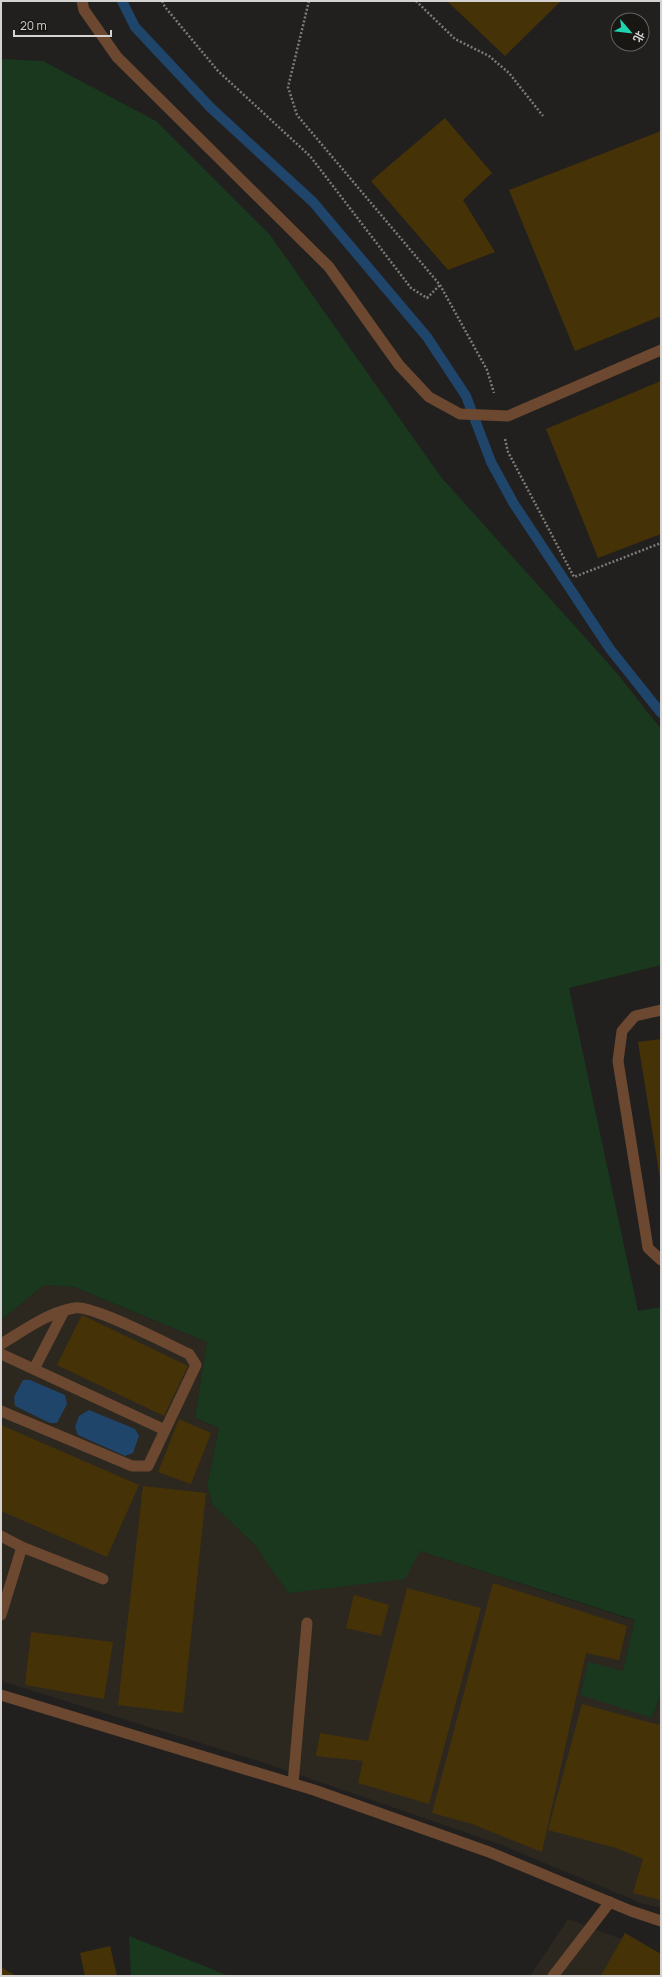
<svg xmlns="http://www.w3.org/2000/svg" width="662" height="1977" font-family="Manrope,'Noto Sans SC',sans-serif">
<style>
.built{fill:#2c2820}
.green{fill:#19381e}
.water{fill:#1f456b}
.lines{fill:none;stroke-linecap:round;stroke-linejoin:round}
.stream{stroke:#1f456b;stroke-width:10}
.building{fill:#463207}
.path{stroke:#7c7b79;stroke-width:2.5;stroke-dasharray:2 2;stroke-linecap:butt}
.service{stroke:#6d4830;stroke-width:11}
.minor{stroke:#6d4830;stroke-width:11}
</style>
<rect width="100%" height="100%" fill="#21201e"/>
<path class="built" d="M 44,1285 L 73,1287 L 207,1342 L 195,1418 L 219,1428 L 207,1485 L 213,1505 L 255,1545 L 288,1593 L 420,1551 L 635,1621 L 623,1671 L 652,1718 L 661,1693 L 661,1908 L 641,1903 L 499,1844 L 262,1762 L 1,1681 L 1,1320 Z
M 568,1919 L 661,1954 L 661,1976 L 530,1976 Z"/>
<path class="green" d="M 1,59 L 43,61 L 156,121 L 270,235 L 441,477 L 616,672 L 661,729 L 661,965 L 569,988 L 638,1311 L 661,1307 L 661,1693 L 652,1718 L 581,1695 L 588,1662 L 623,1671 L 635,1620 L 420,1551 L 405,1579 L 288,1593 L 255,1545 L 213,1505 L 207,1485 L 219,1428 L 195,1418 L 207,1342 L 74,1287 L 44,1285 L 1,1320 Z
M 129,1936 L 229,1976 L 131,1976 Z"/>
<path class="water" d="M 23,1380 L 30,1380 L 65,1395 L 67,1404 L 57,1423 L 50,1423 L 15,1406 L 14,1397 Z
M 89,1410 L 135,1429 L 139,1436 L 133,1453 L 125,1456 L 78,1435 L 75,1427 L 79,1416 Z"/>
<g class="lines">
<path class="stream" d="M 122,1 L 135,27 L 211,108 L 313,202 L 427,337 L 466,396 L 491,462 L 514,504 L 610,649 L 661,713"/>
</g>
<path class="building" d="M 447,1 L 561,1 L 505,56 Z
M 445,118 L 492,173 L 463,200 L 495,252 L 448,270 L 371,181 Z
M 661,131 L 661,316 L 575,351 L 509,190 Z
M 661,381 L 661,534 L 598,558 L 546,429 Z
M 661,1039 L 661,1179 L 660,1179 L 638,1042 Z
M 82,1315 L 188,1366 L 164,1416 L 57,1365 Z
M 179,1419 L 211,1433 L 191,1484 L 158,1472 Z
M 1,1425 L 139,1485 L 107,1557 L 1,1511 Z
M 143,1486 L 206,1493 L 183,1713 L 118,1705 Z
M 493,1583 L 627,1626 L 619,1660 L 586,1653 L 542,1852 L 472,1824 L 432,1813 Z
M 407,1588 L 481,1608 L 429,1804 L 358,1783 L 363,1761 L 316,1756 L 320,1733 L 368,1741 Z
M 354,1595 L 389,1605 L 381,1636 L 346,1628 Z
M 31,1632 L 113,1642 L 104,1699 L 25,1685 Z
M 582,1704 L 659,1725 L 661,1718 L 661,1900 L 633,1893 L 643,1859 L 616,1848 L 548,1830 Z
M 625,1933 L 661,1954 L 661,1976 L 601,1976 Z
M 110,1946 L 117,1976 L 85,1976 L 80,1953 Z
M 1,1967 L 16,1976 L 1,1976 Z"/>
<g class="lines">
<path class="path" d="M 162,1 L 165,7 L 218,71 L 310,156 L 411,288 L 427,298 L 440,285
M 309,1 L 288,87 L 297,115 L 440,285 L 487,370 L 494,393
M 416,1 L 455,39 L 489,56 L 509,73 L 543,116
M 505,439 L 508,452 L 574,577 L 661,543"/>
<path class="service" d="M 82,1 L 84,10 L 117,57 L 329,267 L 399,365 L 429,397 L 460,414 L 508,416 L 661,350
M 661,1010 L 635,1016 L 622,1031 L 618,1061 L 648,1248 L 661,1260
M 1,1344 C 25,1330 47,1313 74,1308 C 92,1304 169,1345 189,1354 L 196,1365 L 148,1466 L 132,1466 L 1,1411
M 1,1354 L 165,1430
M 34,1369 L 64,1311
M 1,1536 L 22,1547 L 103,1579
M 1,1615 L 22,1547
M 293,1784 L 307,1623
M 553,1976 L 610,1902"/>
<path class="minor" d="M 1,1695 L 314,1790 L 489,1852 L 631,1911 L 661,1921"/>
</g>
<rect width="662" height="1977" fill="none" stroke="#d4d3d1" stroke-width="4"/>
<g transform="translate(630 32) rotate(118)"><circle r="19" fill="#181714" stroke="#636260"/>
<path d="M0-3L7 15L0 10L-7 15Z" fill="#1fd5b0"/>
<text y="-6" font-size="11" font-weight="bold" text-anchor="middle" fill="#d4d3d1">北</text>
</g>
<path d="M14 30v6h97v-6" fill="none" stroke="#d4d3d1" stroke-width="2"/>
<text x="20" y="30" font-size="12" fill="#d4d3d1" stroke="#181714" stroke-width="3" paint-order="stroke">20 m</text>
</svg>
